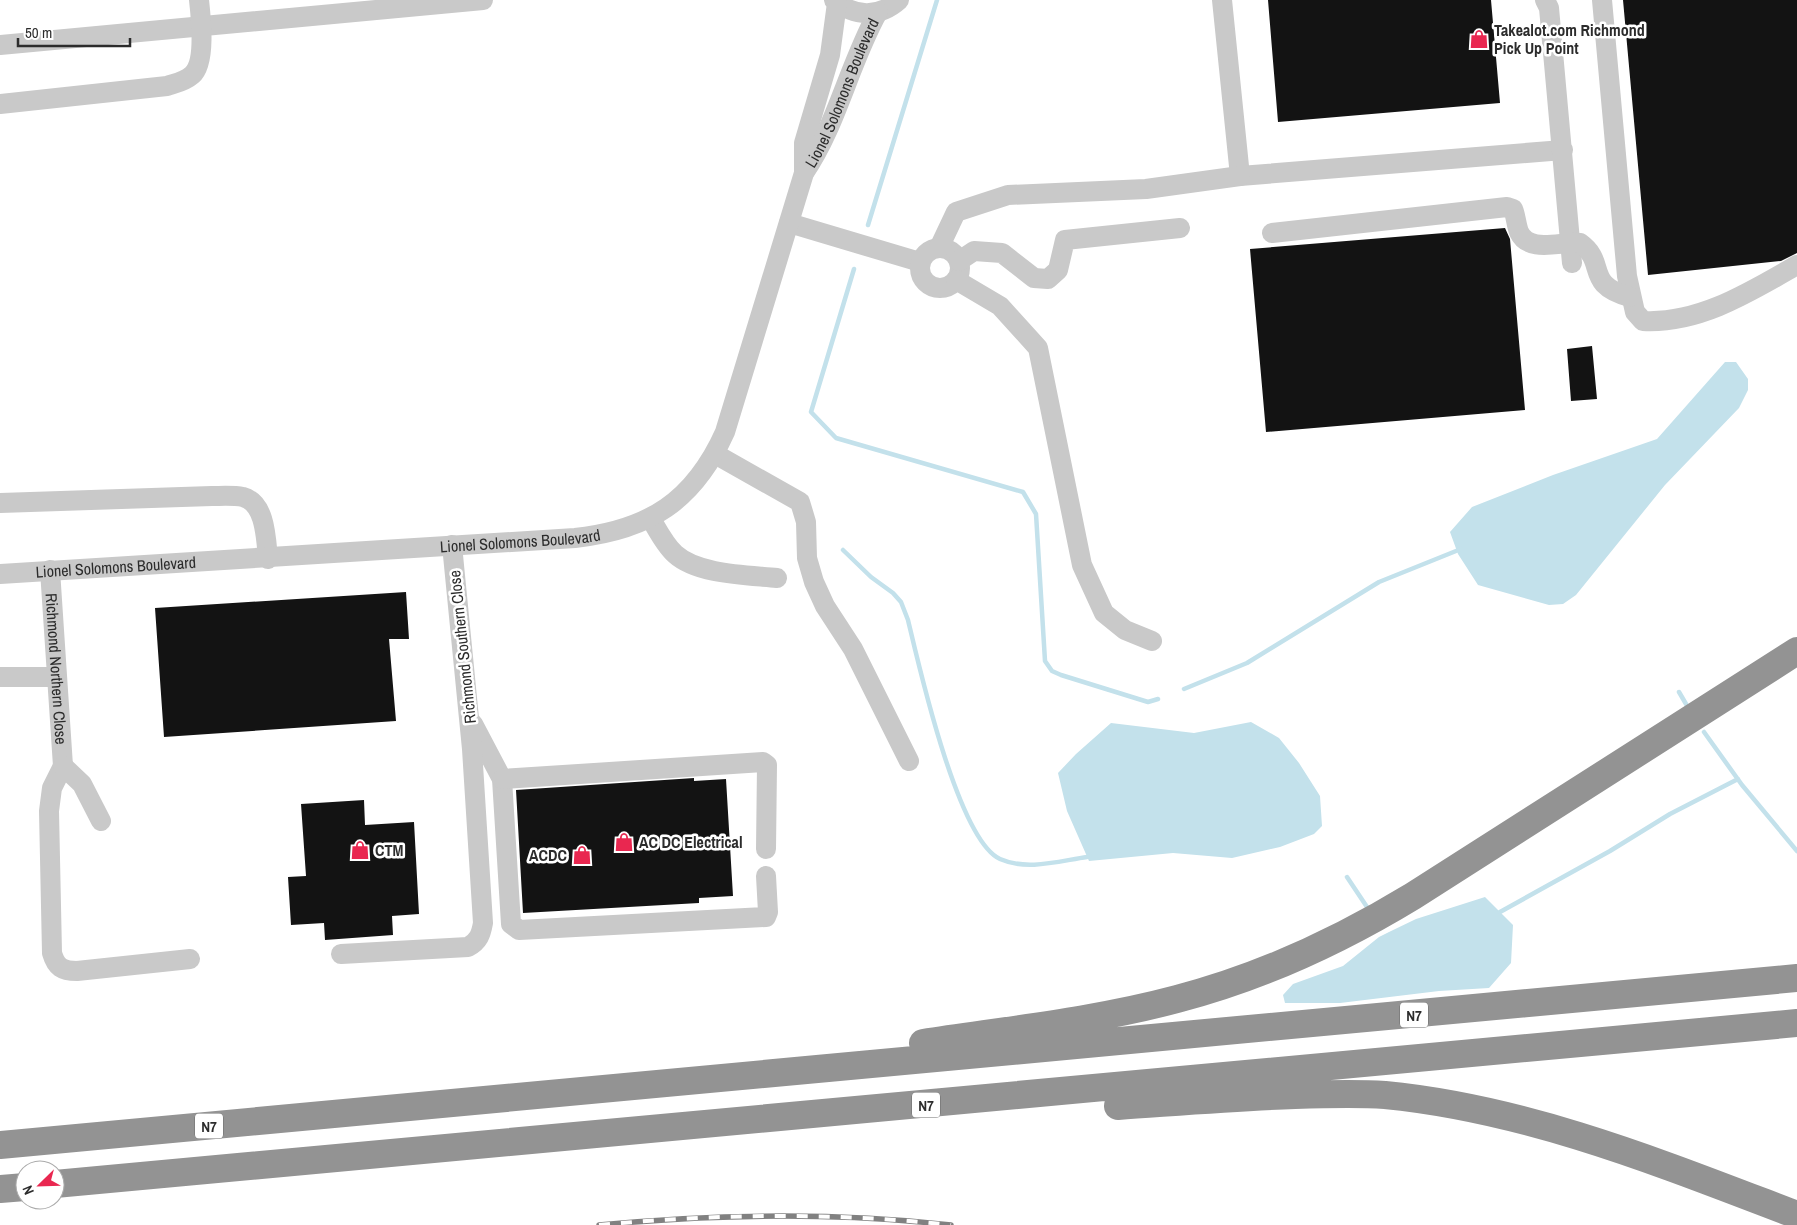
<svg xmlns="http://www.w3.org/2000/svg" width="1797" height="1225" font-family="'Archivo Narrow',sans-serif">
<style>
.water{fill:#c3e1eb}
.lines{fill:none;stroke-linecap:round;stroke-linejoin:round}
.stream{stroke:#c3e1eb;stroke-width:4.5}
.building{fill:#131313}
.minor{stroke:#c9c9c9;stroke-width:20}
.highway{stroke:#939393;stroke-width:28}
.rail-casing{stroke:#818181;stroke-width:5.5}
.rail{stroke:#fff;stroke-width:4;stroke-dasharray:11;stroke-linecap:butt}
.labels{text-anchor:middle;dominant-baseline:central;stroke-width:5;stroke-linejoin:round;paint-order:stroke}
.shield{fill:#fff;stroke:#6b6b6b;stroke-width:1}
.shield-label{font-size:15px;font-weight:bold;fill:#2c2c2c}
.poi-label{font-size:16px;font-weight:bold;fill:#2c2c2c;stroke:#fff;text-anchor:start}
.street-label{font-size:16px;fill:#2c2c2c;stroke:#fff}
</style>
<rect width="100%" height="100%" fill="#fff"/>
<path class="water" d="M 1725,362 L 1736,362 L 1748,379 L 1748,390 L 1739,408 L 1665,485 L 1576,595 L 1563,604 L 1549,605 L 1478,585 L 1458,554 L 1450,532 L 1472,507 L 1553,475 L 1657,439 Z
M 1251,722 L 1279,738 L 1299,763 L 1320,796 L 1322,826 L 1314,834 L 1280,847 L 1232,858 L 1173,853 L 1089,861 L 1067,811 L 1058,773 L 1076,754 L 1111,723 L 1194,733 Z
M 1485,897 L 1513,925 L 1511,963 L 1489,988 L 1439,991 L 1340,1003 L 1285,1003 L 1283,995 L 1293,984 L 1343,966 L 1379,937 L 1389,932 L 1416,919 Z"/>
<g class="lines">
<path class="stream" d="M 868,225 L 937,0
M 854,269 L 811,412 L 836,438 L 1023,492 L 1036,514 L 1045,661 L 1052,671 L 1061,675 L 1148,702 L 1158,699
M 843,550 L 871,577 L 893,593 L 901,602 L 908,620 C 919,666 958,840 1000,859 C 1027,871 1059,861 1087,857
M 1184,689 L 1247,663 L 1379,582 L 1461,549
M 1679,692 L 1686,704
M 1704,732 L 1742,785 L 1797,851
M 1347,877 L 1367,907
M 1500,912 L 1610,851 L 1670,814 L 1738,779"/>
</g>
<path class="building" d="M 1268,0 L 1491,0 L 1500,103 L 1278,122 Z
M 1623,0 L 1797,0 L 1797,253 L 1781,261 L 1648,275 Z
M 1505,228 L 1510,239 L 1525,410 L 1266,432 L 1250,249 Z
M 1592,346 L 1597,399 L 1571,401 L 1567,349 Z
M 406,592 L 409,639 L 389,639 L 396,721 L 164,737 L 155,608 Z
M 694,778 L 694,781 L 726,779 L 733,896 L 699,898 L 699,903 L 523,913 L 516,790 Z
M 364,800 L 365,825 L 414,822 L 419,914 L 392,916 L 393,935 L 325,940 L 324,923 L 291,925 L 288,877 L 306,876 L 301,804 Z"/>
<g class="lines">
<g class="minor">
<path d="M 834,0 C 854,17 879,18 899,0"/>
<path d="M 1222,0 L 1240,176 L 1563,150"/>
<path d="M 1545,0 L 1549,8 L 1572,263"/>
<path d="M 1602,0 L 1627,276 L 1635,312 L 1643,321 C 1699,324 1750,292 1797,265"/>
<path d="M 0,45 L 483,0"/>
<path d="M 0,104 L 167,86 C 176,83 184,82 192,75 C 206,63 201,18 199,0"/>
<path d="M 804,173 L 804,143 L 830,55 L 837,3"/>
<path d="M 789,223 L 920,262"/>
<path d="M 1272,233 L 1507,207 L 1513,209 C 1516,216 1516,224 1519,232 C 1529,254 1561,241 1580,243 C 1608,263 1583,284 1630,297"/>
<circle cx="940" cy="268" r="20"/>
<path d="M 939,248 L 956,212 L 1008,195 L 1146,189 L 1240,176"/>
<path d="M 959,261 L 974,251 L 1002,253 L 1034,278 L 1048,279 L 1058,270 L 1065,240 L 1180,228"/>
<path d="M 956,280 L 1000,306 L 1038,348 L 1082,565 L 1104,613 L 1125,630 L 1152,641"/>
<path d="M 715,454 L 800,502 L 806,522 L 807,558 L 814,582 L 825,606 L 853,649 L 909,761"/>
<path d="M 0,503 L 212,496 C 221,496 233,495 243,497 C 266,503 266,540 268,559"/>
<path d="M 651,519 C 658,531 665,545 675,554 C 698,575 748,575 777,578"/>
<path id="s1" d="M 50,570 L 63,766"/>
<path id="s2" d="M 0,574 L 575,538 C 649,530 694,501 725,432 L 804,173 C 837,125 849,64 878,12"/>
<path d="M 0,677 L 56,677"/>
<path d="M 473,724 L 502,779 L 511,924 L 519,930 L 766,917 L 768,912 L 766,876"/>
<path d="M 63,766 L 52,788 L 49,811 L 52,953 C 56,967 62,971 77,971 L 190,959"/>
<path d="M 63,766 L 82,784 L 101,821"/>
<path d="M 502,779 L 763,762 L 767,765 L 766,849"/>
<path d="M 341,954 L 468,947 C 479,941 481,934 483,923 L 472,749 L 452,545"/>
</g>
<path class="highway" d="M 923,1043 C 1008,1030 1095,1021 1177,999 C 1262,977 1339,941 1413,896 L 1797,651
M 1118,1106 C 1177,1102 1236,1097 1295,1095 C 1325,1094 1355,1093 1385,1095 C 1529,1109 1663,1164 1797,1215
M 0,1145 L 1797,978
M 55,1184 L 1797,1023
M 0,1189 L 25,1187"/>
<g class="rail-casing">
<path id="rail" d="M 599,1225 C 717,1214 833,1212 951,1225"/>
</g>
<use href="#rail" class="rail"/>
</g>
<defs>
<g id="shop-bare" transform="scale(1.5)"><path d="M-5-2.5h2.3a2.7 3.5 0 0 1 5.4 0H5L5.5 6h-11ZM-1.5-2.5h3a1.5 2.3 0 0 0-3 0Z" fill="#e92750" stroke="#fff" stroke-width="2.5" paint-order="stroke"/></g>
</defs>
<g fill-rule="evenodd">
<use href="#shop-bare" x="1479" y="39"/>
<use href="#shop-bare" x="624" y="842"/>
<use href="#shop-bare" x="360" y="850"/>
<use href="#shop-bare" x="582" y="855"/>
</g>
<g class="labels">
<g class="shield">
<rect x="1400" y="1002.5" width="28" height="25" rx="4"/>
<rect x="912" y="1092.5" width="28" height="25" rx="4"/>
<rect x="195" y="1113.5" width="28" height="25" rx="4"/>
</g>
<g class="shield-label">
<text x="1414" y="1015">N7</text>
<text x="926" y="1105">N7</text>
<text x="209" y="1126">N7</text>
</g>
<g class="poi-label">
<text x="1494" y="30">Takealot.com Richmond<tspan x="1494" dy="18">Pick Up Point</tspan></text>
<text x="639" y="842">AC DC Electrical</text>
<text x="375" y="850">CTM</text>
<text x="567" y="855" text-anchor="end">ACDC</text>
</g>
<g class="street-label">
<text stroke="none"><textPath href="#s2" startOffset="1130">Lionel Solomons Boulevard</textPath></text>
<text stroke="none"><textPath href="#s2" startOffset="521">Lionel Solomons Boulevard</textPath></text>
<text stroke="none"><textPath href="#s2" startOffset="116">Lionel Solomons Boulevard</textPath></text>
<text transform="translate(462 647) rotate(-96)">Richmond Southern Close</text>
<text stroke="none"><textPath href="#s1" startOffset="99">Richmond Northern Close</textPath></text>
</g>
</g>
<g transform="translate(40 1185) rotate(247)"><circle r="24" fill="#ffffff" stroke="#ababab"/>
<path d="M0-4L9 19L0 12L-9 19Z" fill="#e92750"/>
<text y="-8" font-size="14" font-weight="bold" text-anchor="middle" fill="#2c2c2c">N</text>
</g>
<path d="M18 38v8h112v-8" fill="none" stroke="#2c2c2c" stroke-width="2.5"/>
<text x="25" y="38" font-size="15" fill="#2c2c2c" stroke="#ffffff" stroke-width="4" paint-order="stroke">50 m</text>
</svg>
